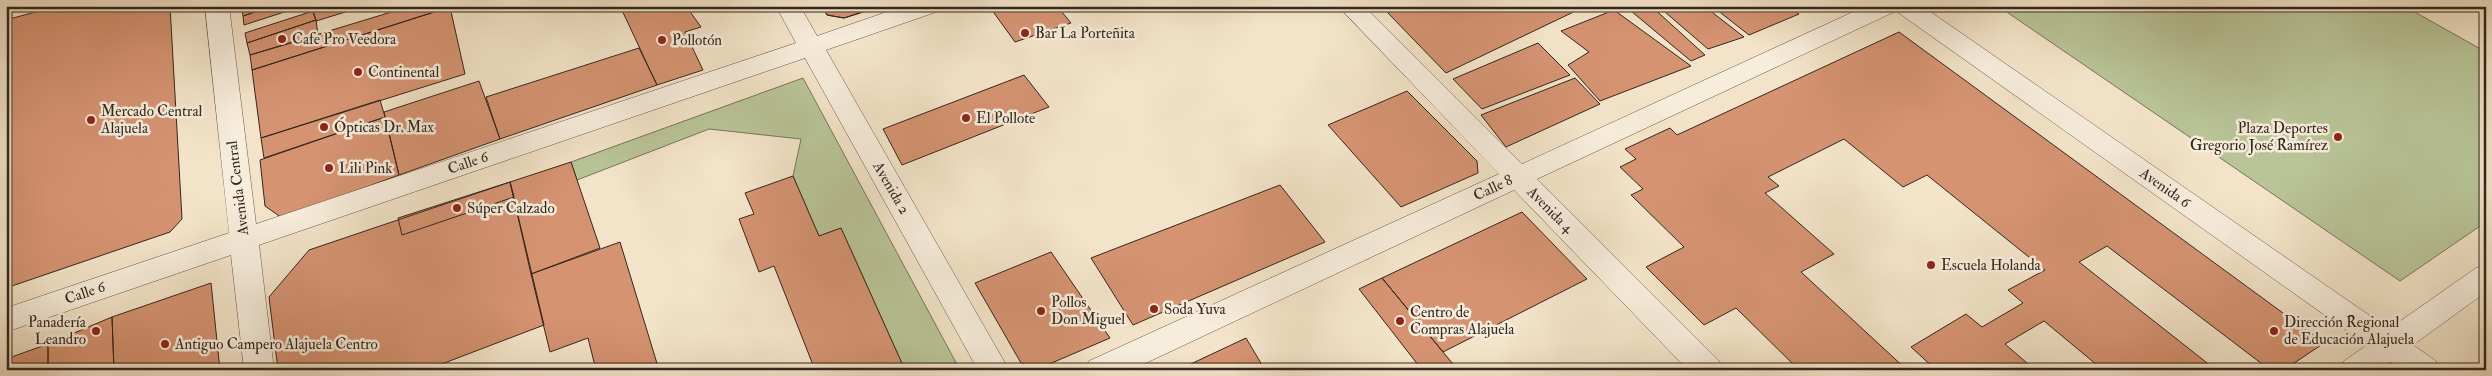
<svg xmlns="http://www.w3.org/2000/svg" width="2492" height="376" font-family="'IM FELL Double Pica',serif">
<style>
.green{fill:#b9c598;stroke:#76765a}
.building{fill:#d59372;stroke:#33271d}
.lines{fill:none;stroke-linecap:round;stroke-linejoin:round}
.minor-casing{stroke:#635648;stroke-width:1}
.minor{fill:#f7eddc;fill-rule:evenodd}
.poi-dot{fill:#8f2418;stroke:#f7eddc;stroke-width:2}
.labels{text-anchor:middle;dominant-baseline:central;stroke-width:5;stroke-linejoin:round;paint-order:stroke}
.poi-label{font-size:15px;fill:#33271d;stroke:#f7eddc;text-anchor:start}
.street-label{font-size:15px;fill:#33271d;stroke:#f7eddc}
</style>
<rect width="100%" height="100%" fill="#f3e4c9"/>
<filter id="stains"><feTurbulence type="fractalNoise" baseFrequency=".004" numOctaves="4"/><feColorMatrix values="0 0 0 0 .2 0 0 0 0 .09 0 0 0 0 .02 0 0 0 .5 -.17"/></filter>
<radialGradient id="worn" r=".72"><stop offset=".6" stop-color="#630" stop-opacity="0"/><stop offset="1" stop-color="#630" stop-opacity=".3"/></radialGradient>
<path class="green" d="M 1998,6 L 2404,6 L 2486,52 L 2486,222 L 2400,281 Z
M 803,78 L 960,370 L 905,370 L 841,228 L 819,236 L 793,176 L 801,139 L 709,129 L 577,180 L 571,162 Z"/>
<path class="building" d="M 57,6 L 170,6 L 182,219 L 170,232 L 6,288 L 6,20 Z
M 241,6 L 272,6 L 243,16 Z
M 272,6 L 303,6 L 244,25 L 243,16 Z
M 311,6 L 365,6 L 316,21 Z
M 411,6 L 429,6 L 431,13 L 252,70 L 250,55 Z
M 620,6 L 686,6 L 701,27 L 685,32 L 703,70 L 657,85 Z
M 822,6 L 880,6 L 844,18 L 827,15 Z
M 822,6 L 868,6 L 870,10 L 844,18 L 827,15 Z
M 989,6 L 1057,6 L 1071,23 L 1015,42 Z
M 1404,6 L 1586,6 L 1446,73 L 1387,12 Z
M 1625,6 L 1651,6 L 1705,55 L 1691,61 Z
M 1658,6 L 1704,6 L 1744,37 L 1708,49 Z
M 1712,6 L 1787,6 L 1799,14 L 1749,35 Z
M 450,7 L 465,74 L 261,138 L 252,70 Z
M 1614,10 L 1691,66 L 1600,101 L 1568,65 L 1589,52 L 1561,31 Z
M 313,11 L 316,20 L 247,43 L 245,33 Z
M 316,20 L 318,35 L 250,55 L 247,43 Z
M 1899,32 L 2324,343 L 2284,370 L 2270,370 L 2107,246 L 2079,262 L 2216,370 L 2103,370 L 2044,321 L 2005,344 L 2035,370 L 1936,370 L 1911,347 L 1966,314 L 1982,327 L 2023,303 L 2008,290 L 2045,270 L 1927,175 L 1903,187 L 1844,139 L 1768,177 L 1779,186 L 1765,193 L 1834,254 L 1801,272 L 1907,370 L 1799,370 L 1736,308 L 1704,325 L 1646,267 L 1684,247 L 1631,195 L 1643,189 L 1620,167 L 1636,159 L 1625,149 L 1670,128 L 1677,135 Z
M 1538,43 L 1570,75 L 1482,109 L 1453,79 Z
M 639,48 L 657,85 L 500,139 L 486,97 Z
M 1024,75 L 1049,107 L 902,165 L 883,129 Z
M 1575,78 L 1600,104 L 1506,147 L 1481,115 Z
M 479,81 L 500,139 L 399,175 L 384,112 Z
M 1407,91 L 1477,161 L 1478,173 L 1401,207 L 1328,125 Z
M 380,100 L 385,117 L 264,158 L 261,138 Z
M 385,117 L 399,175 L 282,218 L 265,206 L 260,160 Z
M 571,162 L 600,248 L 531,274 L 510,182 Z
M 793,176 L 819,236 L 841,228 L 905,370 L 815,370 L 774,266 L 759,272 L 739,219 L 754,214 L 745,193 Z
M 510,182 L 544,325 L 426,370 L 278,370 L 269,297 L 309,250 Z
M 510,182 L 514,197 L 402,235 L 398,218 Z
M 1280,185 L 1325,242 L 1133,325 L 1091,258 Z
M 1522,212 L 1587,279 L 1443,352 L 1382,278 Z
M 620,242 L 659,370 L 596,370 L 588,338 L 550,352 L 531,274 Z
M 1051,252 L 1110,338 L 1040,368 L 1021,363 L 975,283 Z
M 1382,278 L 1443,352 L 1458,370 L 1422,370 L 1359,289 Z
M 211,283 L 220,370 L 114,370 L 112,317 Z
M 112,317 L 114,370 L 48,370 L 48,344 Z
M 1246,338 L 1265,370 L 1178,370 Z
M 48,344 L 48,370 L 6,370 L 6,359 Z"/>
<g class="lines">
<g class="minor-casing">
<path id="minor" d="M 205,6 L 229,6 L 256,224 L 796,43 L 776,6 L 800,6 L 817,36 L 904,6 L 942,6 L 939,11 L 826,50 L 1009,370 L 978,370 L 805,58 L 259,245 L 274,370 L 244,370 L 231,255 L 6,332 L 6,308 L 229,233 Z
M 1338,6 L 1364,6 L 1522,164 L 1866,6 L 1922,6 L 2389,329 L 2476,268 L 2486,265 L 2486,292 L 2413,345 L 2436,361 L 2440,370 L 2401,370 L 2390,362 L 2379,370 L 2340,370 L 2344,361 L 2367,345 L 1896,11 L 1537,179 L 1719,361 L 1723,370 L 1688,370 L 1514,190 L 1131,370 L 1085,370 L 1089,361 L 1499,174 Z"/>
</g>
<use href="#minor" class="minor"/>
</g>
<g class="poi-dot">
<circle cx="1025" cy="33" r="5"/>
<circle cx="282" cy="39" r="5"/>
<circle cx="662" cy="40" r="5"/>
<circle cx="358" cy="72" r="5"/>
<circle cx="966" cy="118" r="5"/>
<circle cx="91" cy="120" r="5"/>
<circle cx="324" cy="127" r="5"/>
<circle cx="2338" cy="137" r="5"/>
<circle cx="329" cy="168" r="5"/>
<circle cx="457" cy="208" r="5"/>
<circle cx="1931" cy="265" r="5"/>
<circle cx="1154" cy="309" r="5"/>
<circle cx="1041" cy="311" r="5"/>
<circle cx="1400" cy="321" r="5"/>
<circle cx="96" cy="331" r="5"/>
<circle cx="2274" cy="331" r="5"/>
<circle cx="165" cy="344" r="5"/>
</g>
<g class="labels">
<g class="poi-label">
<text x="1035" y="33">Bar La Porteñita</text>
<text x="292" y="39">Cafe Pro Veedora</text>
<text x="672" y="40">Pollotón</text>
<text x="368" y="72">Continental</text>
<text x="101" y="111">Mercado Central<tspan x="101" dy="17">Alajuela</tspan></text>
<text x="976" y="118">El Pollote</text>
<text x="334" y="127">Ópticas Dr. Max</text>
<text x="2328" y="128" text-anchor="end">Plaza Deportes<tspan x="2328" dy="17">Gregorio José Ramírez</tspan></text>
<text x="339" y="168">Lili Pink</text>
<text x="467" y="208">Súper Calzado</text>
<text x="1941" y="265">Escuela Holanda</text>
<text x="1051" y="302">Pollos<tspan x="1051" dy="17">Don Miguel</tspan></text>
<text x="1164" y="309">Soda Yuva</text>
<text x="1410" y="312">Centro de<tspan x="1410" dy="17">Compras Alajuela</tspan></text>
<text x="86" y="322" text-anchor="end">Panadería<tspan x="86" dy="17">Leandro</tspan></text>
<text x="2284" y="322">Dirección Regional<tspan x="2284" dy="17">de Educación Alajuela</tspan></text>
<text x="175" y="344">Antiguo Campero Alajuela Centro</text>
</g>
<g class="street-label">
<text transform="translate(468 163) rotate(-19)">Calle 6</text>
<text transform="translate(238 188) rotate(-97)">Avenida Central</text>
<text transform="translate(891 188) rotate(60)">Avenida 2</text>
<text transform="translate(1493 188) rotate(-25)">Calle 8</text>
<text transform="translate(2165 188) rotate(35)">Avenida 6</text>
<text transform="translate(1550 210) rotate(45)">Avenida 4</text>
<text transform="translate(85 293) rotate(-19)">Calle 6</text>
</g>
</g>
<rect width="2492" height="376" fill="none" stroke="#f3e4c9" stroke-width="25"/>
<rect x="8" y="8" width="2477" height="361" fill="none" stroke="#33271d" stroke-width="2.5"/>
<rect x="12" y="12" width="2467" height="351" fill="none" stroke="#33271d"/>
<rect width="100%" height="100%" filter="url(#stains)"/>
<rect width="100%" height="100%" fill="url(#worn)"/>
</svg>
